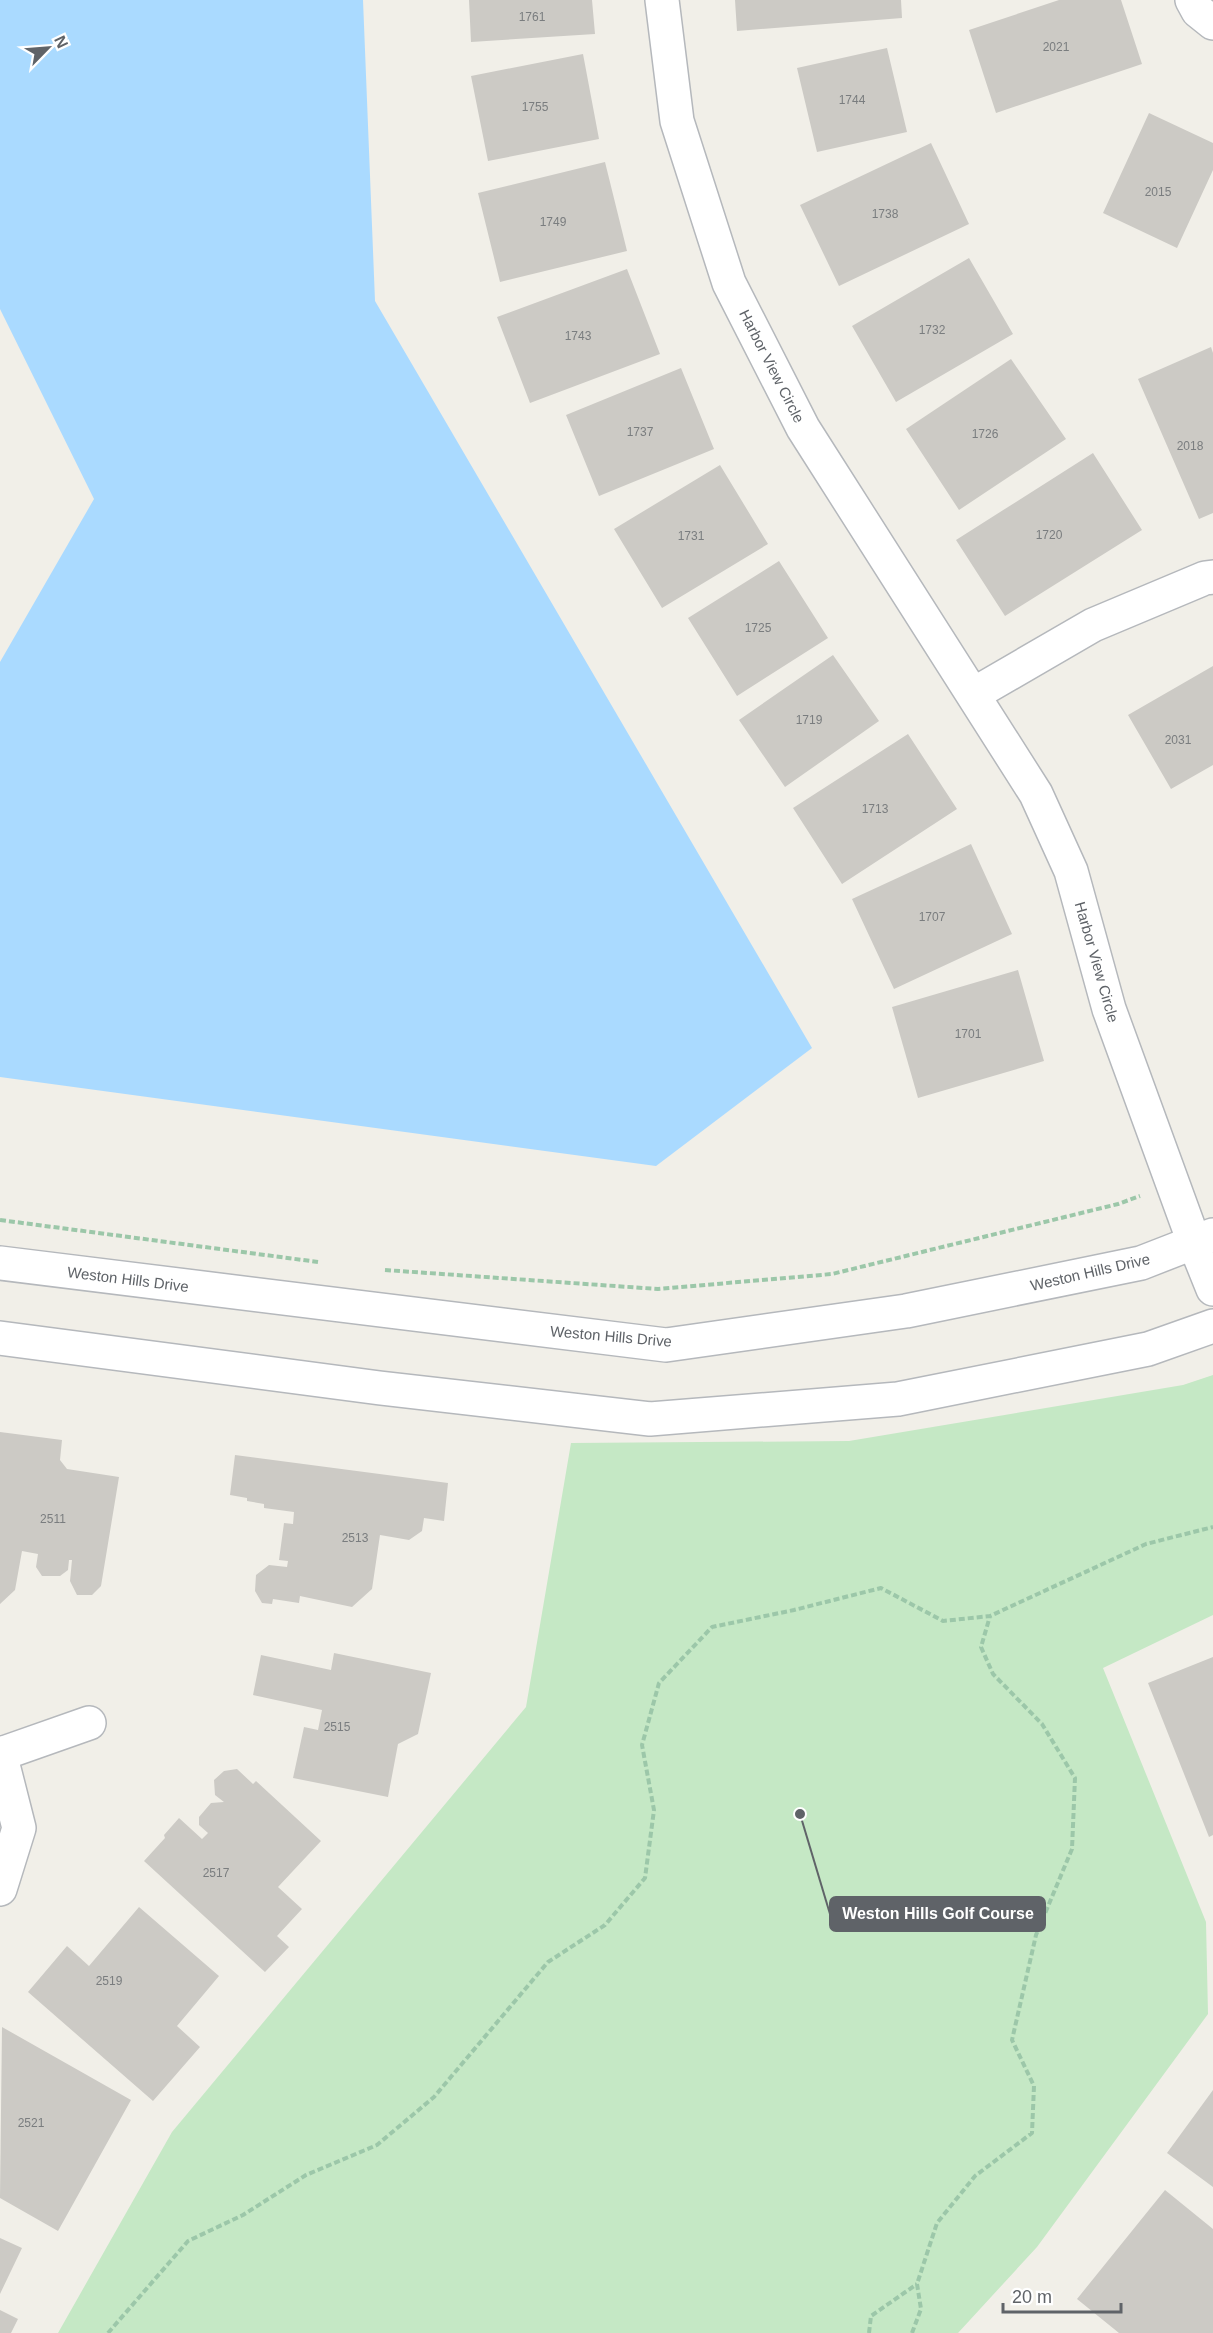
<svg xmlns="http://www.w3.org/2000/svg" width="1213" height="2333" font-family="Arial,sans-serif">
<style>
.green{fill:#c5e8c5}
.water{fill:#aadaff}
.building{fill:#cccac5}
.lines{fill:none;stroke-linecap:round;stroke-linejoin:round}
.minor-casing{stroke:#b5b8bc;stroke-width:36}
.path{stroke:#9cc7a9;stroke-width:4;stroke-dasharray:6 3;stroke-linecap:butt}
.minor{stroke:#fff;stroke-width:33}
.labels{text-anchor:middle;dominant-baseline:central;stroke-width:6;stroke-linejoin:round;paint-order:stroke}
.number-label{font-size:12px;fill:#7a7d7f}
.street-label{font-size:15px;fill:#5f6368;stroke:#fff}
.leader{fill:none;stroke:#5f6368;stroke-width:2}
.callout-dot{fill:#5f6368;stroke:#fff;stroke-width:2}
.callout{fill:#5f6368;stroke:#5f6368;stroke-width:2}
.callout-label{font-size:16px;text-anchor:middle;font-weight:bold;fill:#fff}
</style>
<rect width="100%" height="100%" fill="#f1efe8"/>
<path class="green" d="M 1213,1375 L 1213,1615 L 1103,1668 L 1206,1922 L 1208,2014 L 1037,2247 L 958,2333 L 58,2333 L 172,2132 L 526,1707 L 571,1443 L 849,1441 L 1183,1385 Z"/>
<path class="water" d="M 0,0 L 363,0 L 375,301 L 812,1048 L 656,1166 L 0,1077 L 0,662 L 94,499 L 0,309 Z"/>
<path class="building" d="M 469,0 L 592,0 L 595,34 L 471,42 Z
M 735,0 L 901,0 L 902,18 L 737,31 Z
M 1059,0 L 1121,0 L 1142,64 L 996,113 L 969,30 Z
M 887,48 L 907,132 L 817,152 L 797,68 Z
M 583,54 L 599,139 L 488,161 L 471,76 Z
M 1149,113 L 1213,143 L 1213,170 L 1177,248 L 1103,213 Z
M 931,143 L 969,224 L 839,286 L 800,205 Z
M 605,162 L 627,251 L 500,282 L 478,193 Z
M 969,258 L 1013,334 L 896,402 L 852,326 Z
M 627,269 L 660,354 L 530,403 L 497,317 Z
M 1211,347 L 1213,353 L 1213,513 L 1199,519 L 1138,379 Z
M 1011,359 L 1066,439 L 959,510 L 906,429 Z
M 681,368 L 714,449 L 599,496 L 566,415 Z
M 1093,453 L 1142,530 L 1005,616 L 956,540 Z
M 720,465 L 768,544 L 662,608 L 614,529 Z
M 779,561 L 828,638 L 737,696 L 688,618 Z
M 833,655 L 879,721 L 785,787 L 739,720 Z
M 1213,666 L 1213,765 L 1171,789 L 1128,715 Z
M 908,734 L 957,809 L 842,884 L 793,808 Z
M 971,844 L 1012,934 L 894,989 L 852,899 Z
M 1018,970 L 1044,1061 L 918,1098 L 892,1007 Z
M 0,1432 L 62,1440 L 60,1460 L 67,1469 L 119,1477 L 101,1586 L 92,1595 L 77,1595 L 70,1581 L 72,1560 L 69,1560 L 68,1570 L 60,1576 L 42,1576 L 36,1567 L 38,1554 L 22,1551 L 15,1590 L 0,1604 Z
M 235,1455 L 448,1483 L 444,1521 L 424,1518 L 422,1531 L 409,1540 L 380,1535 L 372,1589 L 352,1607 L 300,1596 L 299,1603 L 273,1599 L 272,1604 L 262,1603 L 255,1591 L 256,1575 L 269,1565 L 287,1567 L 288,1561 L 279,1560 L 284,1523 L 293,1524 L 294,1512 L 264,1508 L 264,1504 L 247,1501 L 247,1498 L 230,1495 Z
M 334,1653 L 431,1673 L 418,1734 L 398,1744 L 388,1797 L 293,1778 L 304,1727 L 318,1730 L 322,1710 L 253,1695 L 261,1655 L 331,1670 Z
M 1213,1657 L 1213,1835 L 1209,1837 L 1148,1683 Z
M 237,1769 L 253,1784 L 256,1781 L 321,1841 L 278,1887 L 302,1909 L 277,1936 L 289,1947 L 265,1972 L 144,1861 L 165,1838 L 164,1835 L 179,1818 L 202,1839 L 208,1833 L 199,1825 L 199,1817 L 211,1803 L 224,1802 L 215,1795 L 214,1780 L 224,1771 Z
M 139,1907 L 219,1976 L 177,2026 L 200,2047 L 153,2101 L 28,1992 L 67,1946 L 89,1966 Z
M 2,2027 L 131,2100 L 58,2231 L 0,2198 Z
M 1213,2090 L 1213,2187 L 1167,2153 Z
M 1165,2190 L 1213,2229 L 1213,2333 L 1119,2333 L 1077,2299 Z
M 0,2238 L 22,2248 L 0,2294 Z
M 0,2310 L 18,2319 L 11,2333 L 0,2333 Z"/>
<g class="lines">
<g class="minor-casing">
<path id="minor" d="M 662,0 L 677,121 L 729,283 L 803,428 L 1036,794 L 1071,871 L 1109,1009 L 1194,1242 L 1213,1289
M 1192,0 L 1198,11 L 1213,23
M 974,694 L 1093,625 L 1205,578 L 1213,577
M 0,1263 L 666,1345 L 906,1311 L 1141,1263 L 1213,1235
M 0,1338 L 380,1388 L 650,1419 L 898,1399 L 1148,1349 L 1213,1326
M 0,1753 L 19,1828 L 0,1889
M 1,1754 L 89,1723"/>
</g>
<path class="path" d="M 0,1220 L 318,1262
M 385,1270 L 658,1289 L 832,1274 L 1118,1204 L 1140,1196
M 108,2333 L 188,2241 L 243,2215 L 306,2175 L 377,2145 L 434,2097 L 548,1962 L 605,1925 L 645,1878 L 654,1810 L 642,1745 L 659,1683 L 712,1627 L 794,1610 L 881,1588 L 943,1621 L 990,1616 L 1146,1544 L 1213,1527
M 869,2333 L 871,2316 L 917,2284
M 912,2333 L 921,2309 L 917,2284 L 937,2223 L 975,2176 L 1032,2133 L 1034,2086 L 1012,2040 L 1036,1935 L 1072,1849 L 1075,1778 L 1042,1724 L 993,1674 L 981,1647 L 990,1616"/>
<use href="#minor" class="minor"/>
</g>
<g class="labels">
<g class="number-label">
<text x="532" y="17">1761</text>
<text x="1056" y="47">2021</text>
<text x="852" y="100">1744</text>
<text x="535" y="107">1755</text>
<text x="1158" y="192">2015</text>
<text x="885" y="214">1738</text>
<text x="553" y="222">1749</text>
<text x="932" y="330">1732</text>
<text x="578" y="336">1743</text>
<text x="640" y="432">1737</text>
<text x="985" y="434">1726</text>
<text x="1190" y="446">2018</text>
<text x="1049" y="535">1720</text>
<text x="691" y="536">1731</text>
<text x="758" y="628">1725</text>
<text x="809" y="720">1719</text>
<text x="1178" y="740">2031</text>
<text x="875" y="809">1713</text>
<text x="932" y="917">1707</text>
<text x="968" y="1034">1701</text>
<text x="53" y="1519">2511</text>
<text x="355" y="1538">2513</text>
<text x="337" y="1727">2515</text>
<text x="216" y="1873">2517</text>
<text x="109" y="1981">2519</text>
<text x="31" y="2123">2521</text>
</g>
<g class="street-label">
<text transform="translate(772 366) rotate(63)">Harbor View Circle</text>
<text transform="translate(1097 962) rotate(74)">Harbor View Circle</text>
<text transform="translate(1090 1272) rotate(-13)">Weston Hills Drive</text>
<text transform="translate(128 1279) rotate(7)">Weston Hills Drive</text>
<text transform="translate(611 1336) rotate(5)">Weston Hills Drive</text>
</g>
</g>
<path class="leader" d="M800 1814L830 1914"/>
<circle class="callout-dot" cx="800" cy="1814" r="6"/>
<rect class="callout" x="830" y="1897" width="215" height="34" rx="6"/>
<g class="callout-label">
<text x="938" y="1919">Weston Hills Golf Course</text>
</g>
<g transform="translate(48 48) rotate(65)" stroke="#ffffff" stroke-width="4.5" paint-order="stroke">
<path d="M0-4.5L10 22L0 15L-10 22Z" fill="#5f6368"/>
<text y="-9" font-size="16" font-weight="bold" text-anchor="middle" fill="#5f6368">N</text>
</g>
<path d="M1003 2303v9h118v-9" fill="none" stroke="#5f6368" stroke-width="3"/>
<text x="1012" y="2303" font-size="18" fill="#5f6368" stroke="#ffffff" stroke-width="4.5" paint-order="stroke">20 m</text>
</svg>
